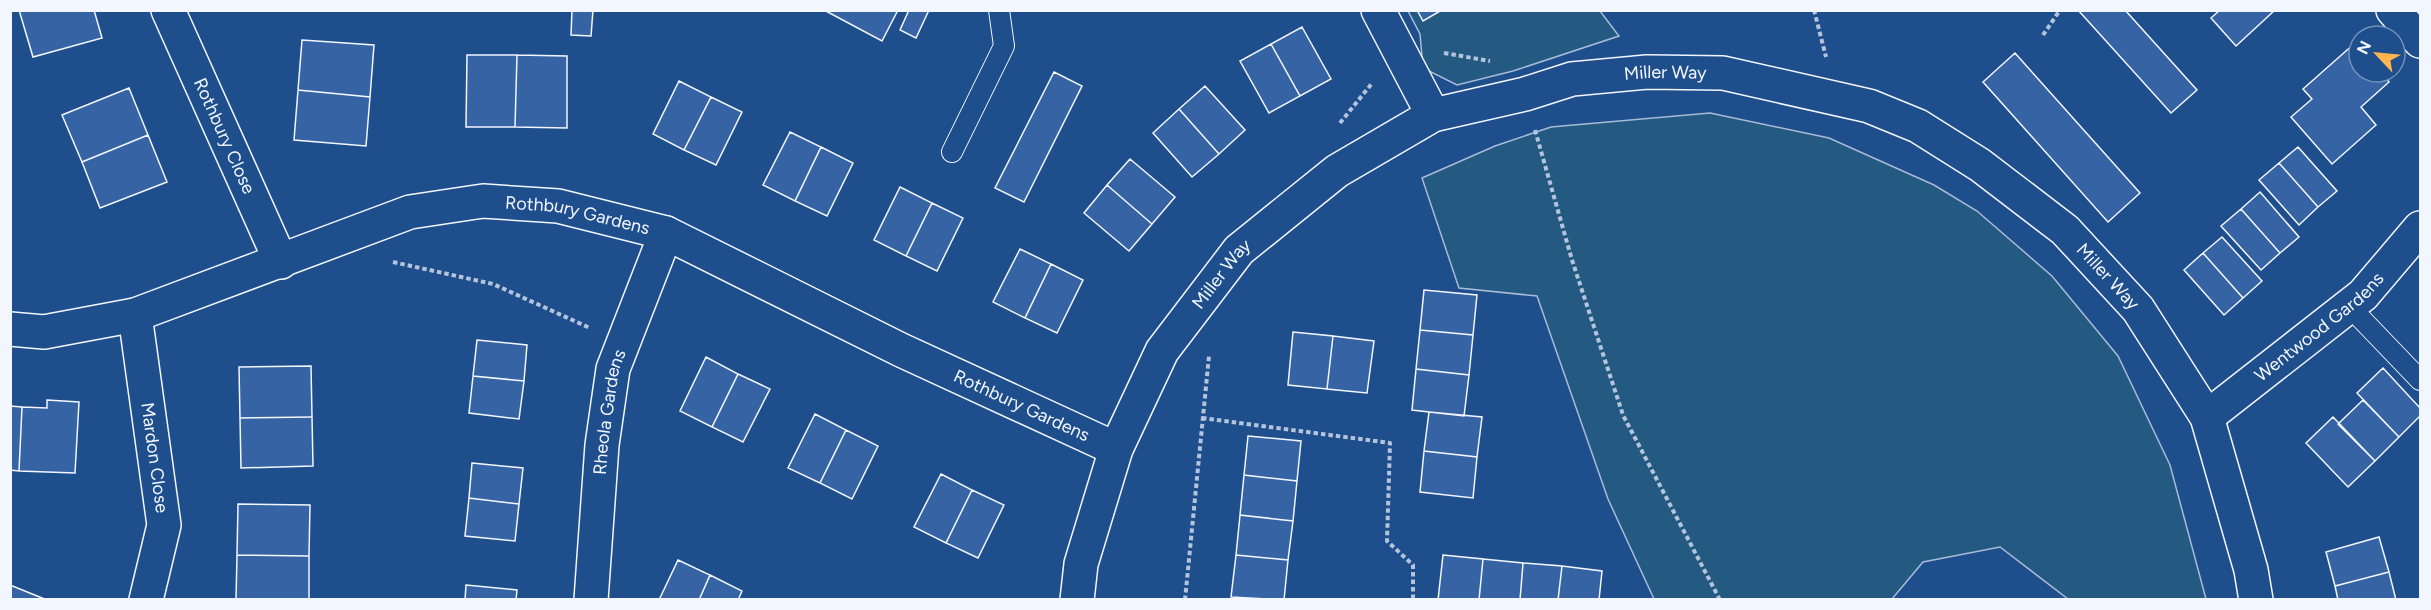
<svg xmlns="http://www.w3.org/2000/svg" width="2431" height="610" font-family="Figtree,sans-serif">
<style>
.green{fill:#245a82;stroke:#a8bbd7;stroke-width:1.5}
.building{fill:#3563a3;stroke:#f2f6ff;stroke-width:1.5}
.lines{fill:none;stroke-linecap:round;stroke-linejoin:round}
.lane-casing{stroke:#f2f6ff;stroke-width:22}
.street-casing{stroke:#f2f6ff;stroke-width:36}
.secondary-casing{stroke:#f2f6ff;stroke-width:36}
.path{stroke:#b3c4dc;stroke-width:4;stroke-dasharray:4.5 3;stroke-linecap:butt}
.lane{stroke:#1f4e8c;stroke-width:20}
.street{stroke:#1f4e8c;stroke-width:33}
.secondary{stroke:#1f4e8c;stroke-width:33}
.labels{text-anchor:middle;dominant-baseline:central;stroke-width:4.5;stroke-linejoin:round;paint-order:stroke}
.street-label{font-size:18px;fill:#f2f6ff;stroke:#1f4e8c}
</style>
<rect width="100%" height="100%" fill="#1f4e8c"/>
<path class="green" d="M 1408,11 L 1600,11 L 1619,36 L 1513,71 L 1457,85 L 1423,68 L 1420,34 Z
M 1710,113 L 1829,138 L 1934,185 L 1977,211 L 2052,276 L 2118,356 L 2170,465 L 2206,599 L 2068,599 L 2000,547 L 1923,562 L 1892,599 L 1654,599 L 1608,499 L 1537,296 L 1459,288 L 1422,178 L 1495,146 L 1551,127 Z"/>
<path class="building" d="M 19,10 L 94,10 L 102,38 L 33,57 Z
M 572,10 L 593,10 L 591,36 L 571,35 Z
M 824,10 L 898,10 L 882,41 Z
M 909,10 L 929,10 L 916,38 L 900,30 Z
M 1417,10 L 1442,10 L 1423,21 Z
M 2078,10 L 2125,10 L 2197,90 L 2171,113 Z
M 2220,10 L 2275,10 L 2236,46 L 2211,18 Z
M 1302,27 L 1331,79 L 1300,96 L 1271,44 Z
M 302,40 L 374,45 L 370,97 L 298,90 Z
M 2355,43 L 2359,47 L 2359,72 L 2381,72 L 2389,82 L 2361,107 L 2376,125 L 2332,164 L 2291,117 L 2312,99 L 2303,89 Z
M 1271,44 L 1300,96 L 1269,113 L 1240,61 Z
M 2015,53 L 2140,193 L 2108,222 L 1983,82 Z
M 467,55 L 517,55 L 515,127 L 466,127 Z
M 517,55 L 567,56 L 567,128 L 515,127 Z
M 1054,72 L 1082,86 L 1024,202 L 995,188 Z
M 679,81 L 711,97 L 684,150 L 653,134 Z
M 1205,86 L 1245,130 L 1219,154 L 1179,109 Z
M 129,88 L 148,135 L 82,162 L 62,115 Z
M 298,90 L 370,97 L 366,146 L 294,140 Z
M 711,97 L 742,112 L 716,165 L 684,150 Z
M 1179,109 L 1219,154 L 1192,177 L 1153,133 Z
M 790,132 L 821,147 L 795,201 L 763,185 Z
M 148,135 L 167,182 L 100,208 L 82,162 Z
M 821,147 L 853,163 L 827,216 L 795,201 Z
M 2298,147 L 2337,191 L 2318,207 L 2279,163 Z
M 1130,159 L 1175,197 L 1152,224 L 1107,185 Z
M 2279,163 L 2318,207 L 2299,225 L 2259,180 Z
M 1107,185 L 1152,224 L 1129,251 L 1084,213 Z
M 900,187 L 932,203 L 906,256 L 874,240 Z
M 2260,192 L 2299,237 L 2280,253 L 2241,209 Z
M 932,203 L 963,218 L 937,271 L 906,256 Z
M 2241,209 L 2280,253 L 2261,270 L 2221,226 Z
M 2222,237 L 2262,281 L 2243,298 L 2203,253 Z
M 1020,249 L 1051,264 L 1025,318 L 993,302 Z
M 2203,253 L 2243,298 L 2224,315 L 2184,270 Z
M 1051,264 L 1083,280 L 1057,333 L 1025,318 Z
M 1424,290 L 1477,295 L 1473,335 L 1420,330 Z
M 1420,330 L 1473,335 L 1469,375 L 1416,369 Z
M 1293,332 L 1333,336 L 1327,389 L 1288,385 Z
M 1333,336 L 1374,341 L 1367,393 L 1327,389 Z
M 477,340 L 527,345 L 524,381 L 473,376 Z
M 706,357 L 738,374 L 712,427 L 680,411 Z
M 311,366 L 312,417 L 240,418 L 239,367 Z
M 2383,368 L 2420,408 L 2420,416 L 2399,437 L 2357,393 Z
M 1416,369 L 1469,375 L 1464,416 L 1412,410 Z
M 738,374 L 770,389 L 743,442 L 712,427 Z
M 473,376 L 524,381 L 519,419 L 469,413 Z
M 47,400 L 79,402 L 75,473 L 19,471 L 22,407 L 47,408 Z
M 2363,400 L 2399,437 L 2375,461 L 2338,424 Z
M 10,406 L 22,407 L 19,471 L 10,470 Z
M 1429,412 L 1482,417 L 1477,457 L 1424,451 Z
M 815,414 L 846,430 L 820,483 L 788,468 Z
M 312,417 L 313,466 L 241,468 L 240,418 Z
M 2333,417 L 2375,461 L 2348,487 L 2306,443 Z
M 846,430 L 878,446 L 852,499 L 820,483 Z
M 1248,436 L 1301,441 L 1297,481 L 1244,475 Z
M 1424,451 L 1477,457 L 1473,498 L 1420,492 Z
M 472,463 L 523,468 L 519,504 L 469,498 Z
M 941,474 L 972,490 L 946,543 L 914,527 Z
M 1244,475 L 1297,481 L 1293,521 L 1240,515 Z
M 972,490 L 1004,505 L 978,558 L 946,543 Z
M 469,498 L 519,504 L 515,541 L 465,536 Z
M 238,504 L 310,505 L 309,556 L 237,555 Z
M 1240,515 L 1293,521 L 1288,560 L 1236,555 Z
M 2379,537 L 2389,572 L 2335,586 L 2326,552 Z
M 237,555 L 309,556 L 309,600 L 236,600 Z
M 1236,555 L 1288,560 L 1284,600 L 1231,597 Z
M 1443,555 L 1483,559 L 1479,600 L 1438,600 Z
M 1483,559 L 1523,563 L 1520,600 L 1479,600 Z
M 678,560 L 710,575 L 699,600 L 659,600 Z
M 1523,563 L 1562,566 L 1558,600 L 1520,600 Z
M 1562,566 L 1602,571 L 1599,600 L 1558,600 Z
M 2389,572 L 2396,600 L 2338,600 L 2335,586 Z
M 710,575 L 742,591 L 738,600 L 699,600 Z
M 10,585 L 47,600 L 10,600 Z
M 466,585 L 517,590 L 516,600 L 465,600 Z"/>
<g class="lines">
<g class="lane-casing">
<path id="lane" d="M 952,152 L 1004,46 L 999,10
M 2349,306 L 2420,380"/>
</g>
<g class="street-casing">
<g id="street">
<path id="s1" d="M 168,10 L 281,262"/>
<path d="M 1378,10 L 1433,115"/>
<path d="M 2393,10 L 2420,41"/>
<path id="s2" d="M 135,315 L 164,525 L 146,600"/>
<path id="s3" d="M 10,329 L 44,332 L 135,315 L 410,212 L 483,201 L 558,206 L 666,233 L 901,350 L 1116,449"/>
<path id="s4" d="M 2207,417 L 2363,295 L 2420,228"/>
<path id="s5" d="M 591,600 L 602,445 L 613,369 L 666,233"/>
</g>
</g>
<g class="secondary-casing">
<g id="secondary">
<path id="s6" d="M 1077,600 L 1081,564 L 1116,449 L 1162,351 L 1239,250 L 1337,171 L 1433,115 L 1525,94 L 1572,79 L 1647,72 L 1723,73 L 1869,106 L 1918,126 L 1980,165 L 2065,230 L 2138,309 L 2207,417 L 2251,570 L 2256,600"/>
</g>
</g>
<path class="path" d="M 1814,10 L 1826,57
M 2043,35 L 2060,10
M 1444,53 L 1490,61
M 1340,123 L 1373,82
M 1535,130 L 1572,260 L 1623,415 L 1720,600
M 393,262 L 493,284 L 590,328
M 1202,418 L 1390,443 L 1387,541 L 1413,565 L 1413,600
M 1185,600 L 1209,356"/>
<use href="#lane" class="lane"/>
<use href="#street" class="street"/>
<use href="#secondary" class="secondary"/>
</g>
<g class="labels">
<g class="street-label">
<text stroke="none"><textPath href="#s6" startOffset="866">Miller Way</textPath></text>
<text stroke="none"><textPath href="#s1" startOffset="138">Rothbury Close</textPath></text>
<text stroke="none"><textPath href="#s3" startOffset="590">Rothbury Gardens</textPath></text>
<text stroke="none"><textPath href="#s6" startOffset="362">Miller Way</textPath></text>
<text stroke="none"><textPath href="#s6" startOffset="1370">Miller Way</textPath></text>
<text stroke="none"><textPath href="#s4" startOffset="144">Wentwood Gardens</textPath></text>
<text stroke="none"><textPath href="#s3" startOffset="1076">Rothbury Gardens</textPath></text>
<text stroke="none"><textPath href="#s5" startOffset="189">Rheola Gardens</textPath></text>
<text stroke="none"><textPath href="#s2" startOffset="144">Mardon Close</textPath></text>
</g>
</g>
<rect width="2431" height="610" fill="none" stroke="#f2f6ff" stroke-width="24"/>
<g transform="translate(2377 54) rotate(296)"><circle r="28" fill="#1f4e8c" stroke="#7391ba" stroke-width="1.5"/>
<path d="M0-4.5L10 22L0 15L-10 22Z" fill="#ffb74d"/>
<text y="-9" font-size="16" font-weight="bold" text-anchor="middle" fill="#f2f6ff">N</text>
</g>
</svg>
